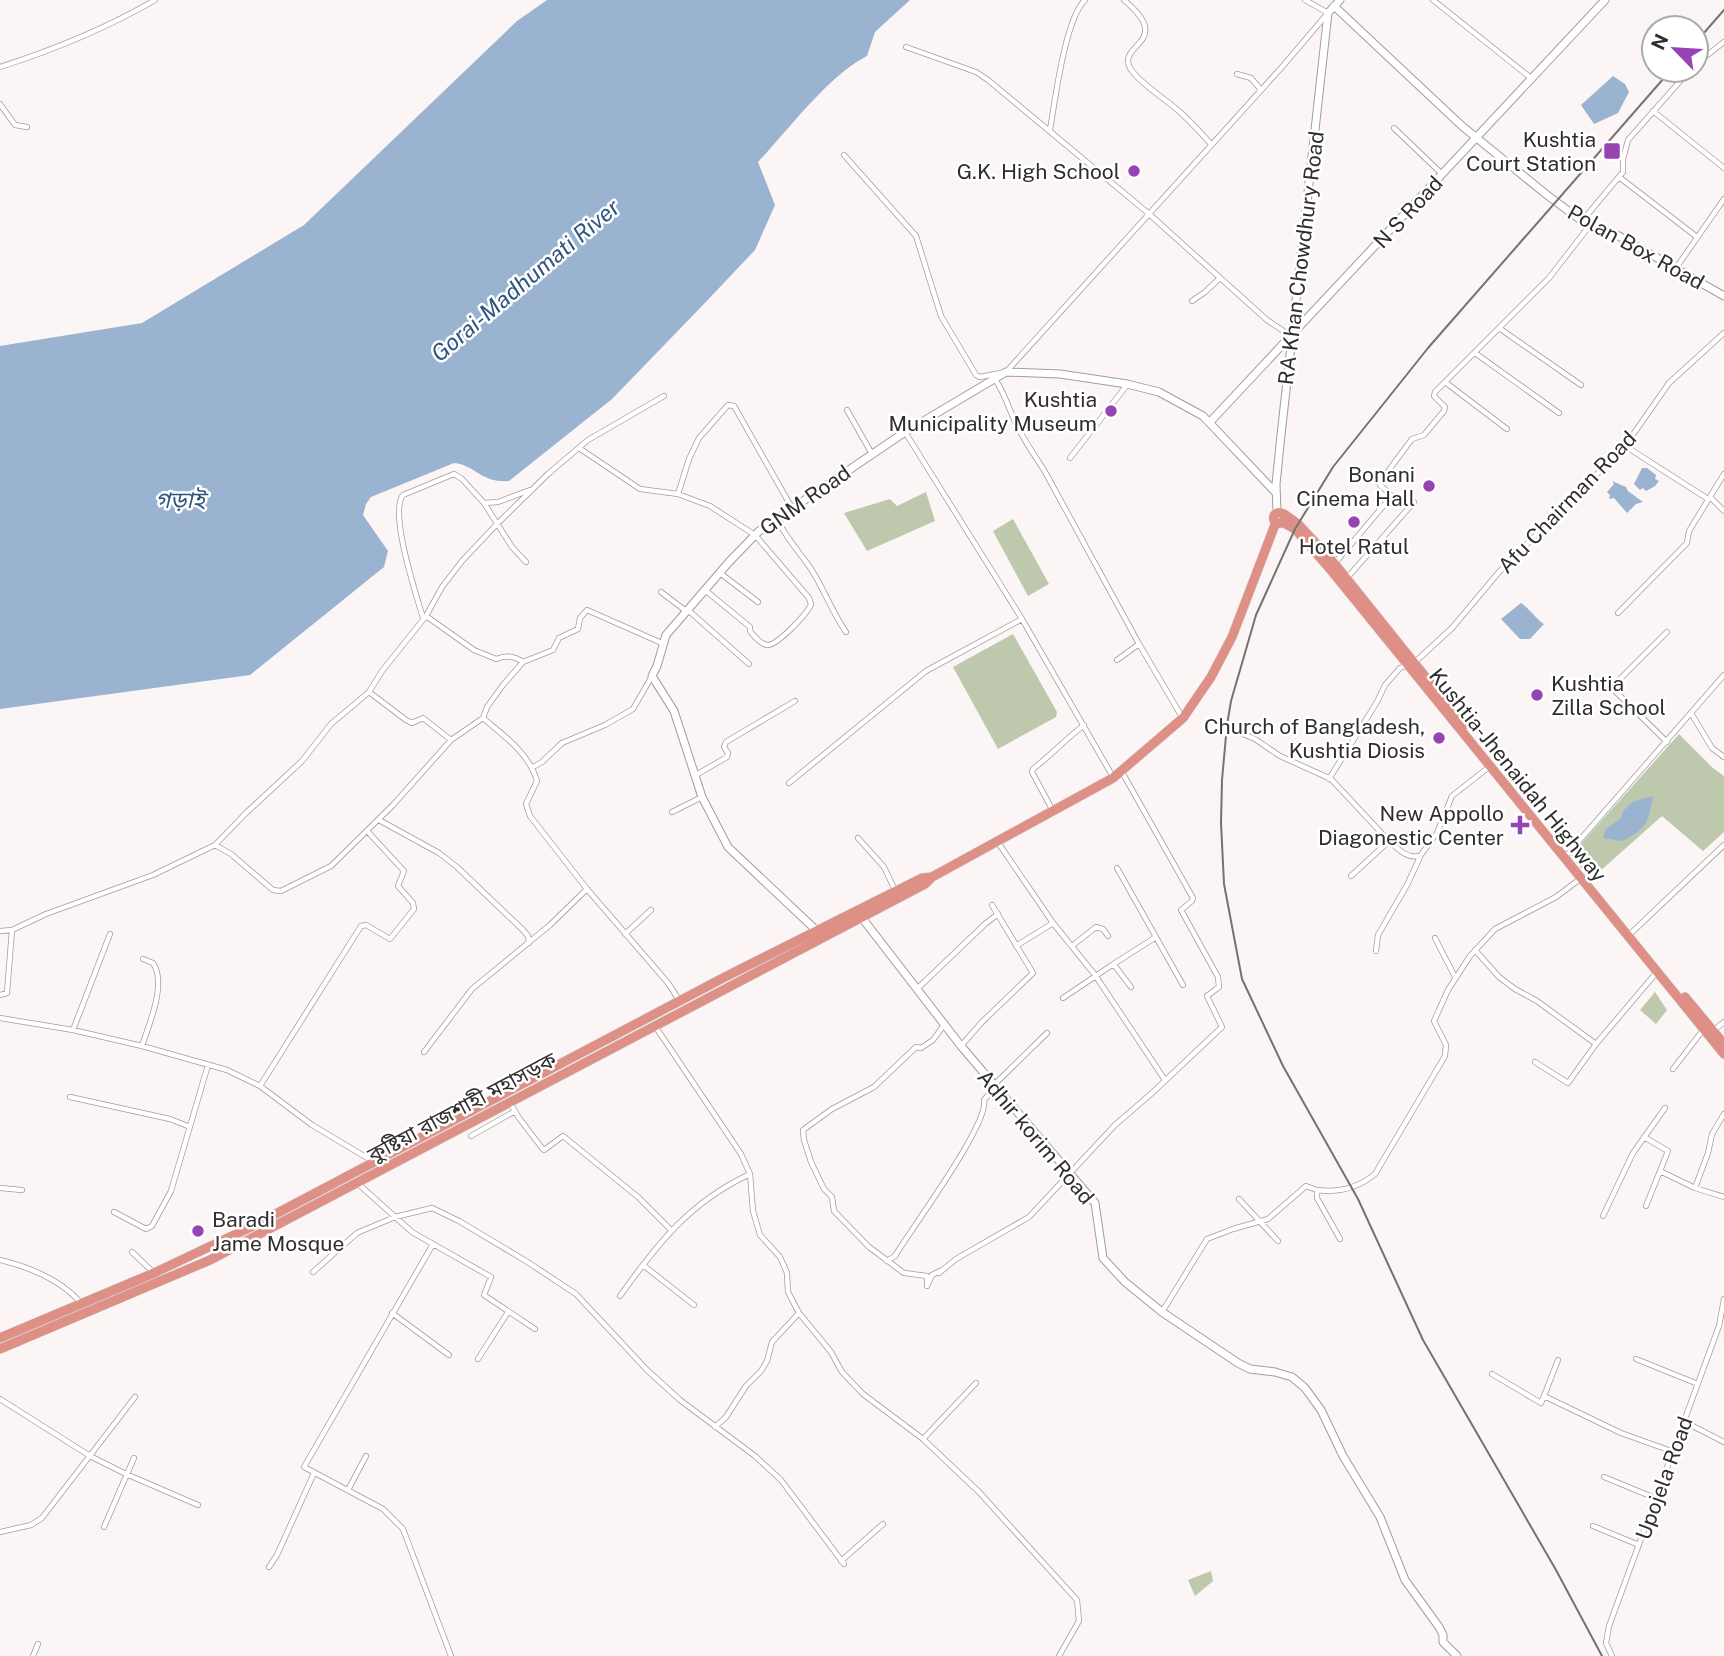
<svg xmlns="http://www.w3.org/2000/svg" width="1724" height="1656" font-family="'Public Sans','Noto Sans Bengali',sans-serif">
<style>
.green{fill:#bec8ac}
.water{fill:#9ab3d0}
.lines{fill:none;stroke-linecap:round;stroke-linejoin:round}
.street-casing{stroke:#a29d9c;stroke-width:6}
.secondary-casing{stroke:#a29d9c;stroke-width:9}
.highway-casing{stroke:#d1d1d1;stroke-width:10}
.street{stroke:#fff;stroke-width:4.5}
.secondary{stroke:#fff;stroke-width:7}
.highway{stroke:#de9087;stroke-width:9}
.rail{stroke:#757271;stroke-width:2}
.poi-dot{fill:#9743b2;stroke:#fff;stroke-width:2.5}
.labels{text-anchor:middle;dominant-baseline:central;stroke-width:5;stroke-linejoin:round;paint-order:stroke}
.poi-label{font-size:21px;fill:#302e2d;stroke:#fff;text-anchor:end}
.street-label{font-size:21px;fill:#302e2d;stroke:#fff}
.water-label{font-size:23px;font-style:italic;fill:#31557e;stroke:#fff}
</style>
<rect width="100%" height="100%" fill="#fbf6f5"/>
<path class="green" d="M 926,492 L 935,521 L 867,551 L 844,513 L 890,499 L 897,506 Z
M 1013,519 L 1049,584 L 1028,596 L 993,531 Z
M 1013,634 L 1057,712 L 1056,717 L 998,749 L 953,667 Z
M 1679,734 L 1713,768 L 1724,776 L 1724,832 L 1703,851 L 1662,816 L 1590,880 L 1571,855 Z
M 1655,992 L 1667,1010 L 1656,1024 L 1640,1010 Z
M 1211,1571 L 1213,1581 L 1195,1596 L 1188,1580 Z"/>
<path class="water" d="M 547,0 L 910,0 L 875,32 L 867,56 C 829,75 788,130 758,162 L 775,205 L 755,250 L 702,306 L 612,399 L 509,481 C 480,483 476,465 454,463 L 371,497 L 366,504 L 363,515 L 388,551 L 384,567 L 250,675 L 0,709 L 0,346 L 142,323 L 304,225 L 517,21 Z
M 1613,76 L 1625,84 L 1629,92 L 1618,113 L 1594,124 L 1581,105 Z
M 1642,468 L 1647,468 L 1656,475 L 1655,479 L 1659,481 L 1655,486 L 1646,491 L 1643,488 L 1640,490 L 1634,484 Z
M 1612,481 L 1626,487 L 1628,491 L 1643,502 L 1636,504 L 1627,513 L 1614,498 L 1609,499 L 1610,495 L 1607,492 L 1614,484 Z
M 1521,603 C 1530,609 1535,618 1544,624 L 1530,639 L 1520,639 L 1501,619 Z
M 1653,796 C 1648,821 1648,829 1622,841 L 1603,838 L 1606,829 L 1620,819 L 1624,810 L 1632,802 Z"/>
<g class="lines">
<g class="street-casing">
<path id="street" d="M 1124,0 C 1175,43 1117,43 1130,68 C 1139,83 1167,100 1180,112 C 1191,122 1201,133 1211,144
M 1433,0 L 1531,78
M 906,47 L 976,72 L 988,80 L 1148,213 L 1267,320 L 1291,336
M 1696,64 L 1724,42
M 0,67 C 53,50 107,28 155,0
M 1237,74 L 1251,78 L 1261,90
M 0,104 L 15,125 L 27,127
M 1653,111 L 1724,168
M 1394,128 L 1442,174
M 1050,130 C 1055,101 1065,19 1085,0
M 844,155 L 916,236 L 941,316 L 976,375 L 980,377 L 1006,372 L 1282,67 L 1328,13 L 1305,0
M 1619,177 L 1697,237
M 1583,220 L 1623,172 L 1623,159 L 1628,140 L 1690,70
M 1676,268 L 1724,199
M 1192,301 L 1205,292 L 1220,278
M 1499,328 L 1581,385
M 1475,353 L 1559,413
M 995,379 C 1003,391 1007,402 1012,415 C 1020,435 1033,453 1044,470 L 1139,644 L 1182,717
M 1445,382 L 1507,429
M 847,410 L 872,454
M 905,432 L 1022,619 L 1113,777
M 1625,446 L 1708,499
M 579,448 L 640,489 L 678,494 L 710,506 L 755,535 L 809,598 L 811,604 C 808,613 777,646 767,645 C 760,644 754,636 750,631 L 750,627 L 705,590
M 1070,458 L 1127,385
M 678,494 L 689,459 L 699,438 L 728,405 L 734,406 L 792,508
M 1710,497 L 1724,511
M 484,503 L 512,547 L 526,562
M 777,518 C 782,533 801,554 811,569 C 824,589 832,612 846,632
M 1335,563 L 1390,498 L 1390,494 L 1380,485 L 1380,482 L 1412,439 L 1424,435 L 1444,411 L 1445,407 L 1434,396 L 1435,392 L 1549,278 L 1590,225
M 720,573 L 758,602
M 1347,578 L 1414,502
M 661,592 L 686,611
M 688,610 L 749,664
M 1618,613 L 1687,543 L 1689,531 L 1724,474
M 426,616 L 474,650 L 496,659 C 507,655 514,656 523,662
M 423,618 C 416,594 389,513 403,495 L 454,474 L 462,479 L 484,503 L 498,502 L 530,490
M 1667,632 L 1617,682 L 1614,690 L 1667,742
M 1117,660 L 1139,644
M 369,692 L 406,720 L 412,723 L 423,718 L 451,740
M 1691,713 L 1712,748 L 1724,757
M 483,718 C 504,736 529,753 537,781 L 526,804 L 530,816 L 587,889 L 668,983 L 679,1000
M 1236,731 L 1255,739 L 1280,756 L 1331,779 L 1389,841 C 1398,849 1407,859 1420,856 L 1437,833 L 1452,796 L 1489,767
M 533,767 L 542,762 L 562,743 L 605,725 L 633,709 L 652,676
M 696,775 L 727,757 L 728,753 L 724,747 L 726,742 L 795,701
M 1329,779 L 1377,702 L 1385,685 L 1400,668 L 1414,663 L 1452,628 L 1499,572 L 1625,446 L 1669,383 L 1724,333
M 789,783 L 926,671 L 1022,619
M 1053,811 L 1032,772 L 1033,769 C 1051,755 1066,739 1084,725
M 672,812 L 702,797
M 379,820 L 439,853 L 457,867 L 523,930 L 528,936 L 529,943
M 858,838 L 884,867 L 895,890
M 997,841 L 1053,923 L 1095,975 L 1165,1080
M 215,845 L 231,854 L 273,890 L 281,891 L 331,866 L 393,805 L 451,740 L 483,718 L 487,707 L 503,685 L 523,662 L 553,650 L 559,638 L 578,629 L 580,618 L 587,610 L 664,644
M 1565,857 L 1724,675
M 1117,868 L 1183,985
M 1351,876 L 1389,841
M 0,931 L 12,930 L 46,914 L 153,875 L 215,845 L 246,813 L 302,761 L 331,724 L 369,692 L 382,671 L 426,616 L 442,587 L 462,561 L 497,524 L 548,474 L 588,440 L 664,396
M 625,934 L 651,910
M 1628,936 L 1724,845
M 1435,938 L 1455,977
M 1016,946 L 1053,923
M 1072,946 L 1096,927 L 1103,929 L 1108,936
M 1475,950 L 1499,977 L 1515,989 L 1537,1001 L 1596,1044
M 1376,951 L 1378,935 L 1407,885 L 1420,857
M 1112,965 L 1156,937
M 917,989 L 985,924 L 998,914
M 0,995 L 7,993 L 12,930
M 1063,998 L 1112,965 L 1115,966 L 1131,987
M 0,1018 L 73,1030 L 142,1046 L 227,1070 L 260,1086 L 312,1125 L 374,1162
M 655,1026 L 741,1154 L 750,1174 L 753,1211 L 760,1235 L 780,1257 L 787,1273 L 788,1292 L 799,1313 L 831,1352 L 842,1372 L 863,1394 L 923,1439 L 979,1492 L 1077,1600 L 1079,1621 L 1059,1656
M 73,1030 L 110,934
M 1714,1030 L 1724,1022
M 142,1046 C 149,1024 167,984 153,963 L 143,959
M 961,1046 L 982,1022 L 1033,973 L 992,905
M 424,1052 L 472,989 L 550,925 L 587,889
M 1535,1062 L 1568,1083 L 1596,1044 L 1656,973
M 1673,1069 L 1703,1030
M 995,1084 L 1047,1033
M 260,1086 L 361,926 L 366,925 L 390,939 L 414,909 L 413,903 L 398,886 L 404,871 L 368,832
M 70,1097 L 170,1119 L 190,1127
M 509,1101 L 519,1118 L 542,1148 L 544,1150 L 563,1136 L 638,1197 L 671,1230
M 471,1136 L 515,1111
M 1644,1137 L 1668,1151 L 1646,1206
M 1660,1171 L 1695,1188 L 1724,1197
M 356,1182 L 412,1232 L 491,1277 L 484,1295 L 535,1329
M 0,1188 L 22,1190
M 1695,1188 L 1708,1153 L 1712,1134 L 1724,1114
M 1317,1190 C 1339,1193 1358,1188 1375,1174 L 1445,1056 L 1446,1045 L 1434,1021 L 1448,990 L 1470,956 L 1495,929 L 1556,897 L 1580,879
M 1239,1199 L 1278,1241
M 114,1212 L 146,1229 L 152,1226 L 171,1191 L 208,1065
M 1603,1216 L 1633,1153 L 1665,1108
M 433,1244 L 304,1467 L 383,1509 L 403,1529 L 451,1656
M 132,1252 L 154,1273
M 0,1260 C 29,1267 61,1280 81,1303
M 887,1261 L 895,1256 C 911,1229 990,1123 984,1100 L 995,1087
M 643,1265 L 694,1305
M 940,1271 L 932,1275 L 927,1286 L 927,1276 L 904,1273 L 869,1247 L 834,1211 L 832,1197 L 824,1189 L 811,1162 L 804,1140 L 803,1130 L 832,1109 L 874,1087 L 916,1047 L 921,1048 L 933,1040 L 944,1025
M 313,1272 L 357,1233 L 395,1217 L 432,1208 L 459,1221 L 526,1261 L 576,1294 L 647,1370 L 680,1400 L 755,1456 L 781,1480 L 844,1564
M 939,1273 L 956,1259 L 1029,1217 L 1115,1125 L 1152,1093 L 1222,1027 L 1207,996 L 1219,987 L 1218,977 L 1181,910 L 1192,901 L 1193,898 L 1122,772
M 620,1296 C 658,1243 690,1202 750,1174
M 1162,1312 L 1207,1239 L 1233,1229 L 1268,1219 L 1306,1186 L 1317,1190 L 1317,1198 L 1340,1239
M 392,1313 L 449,1355
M 478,1359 L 508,1312
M 1636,1359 L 1698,1384
M 1558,1360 L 1544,1396 L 1621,1433 L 1674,1452
M 1492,1374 L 1541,1403 L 1544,1396
M 0,1399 L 90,1456 L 126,1474 L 198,1505
M 1685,1422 L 1724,1442
M 715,1427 L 726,1417 L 746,1386 L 761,1371 L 767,1361 L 772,1342 L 799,1313
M 923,1439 L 976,1383
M 1604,1477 L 1655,1498
M 348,1490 L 366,1456
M 1593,1526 L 1639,1545
M 104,1527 L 134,1458
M 0,1532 L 31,1525 L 42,1518 L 135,1397
M 841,1561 L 883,1524
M 269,1567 L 277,1555 L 314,1473
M 33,1656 L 38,1644
M 1612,1656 L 1606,1643 L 1609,1626 L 1719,1326 L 1724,1299"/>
</g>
<g class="secondary-casing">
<path id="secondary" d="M 1334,6 L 1462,126 L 1547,195 L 1582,221 L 1617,235 L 1724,296
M 1210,422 L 1605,0
M 1277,512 L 1276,484 L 1281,435 L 1328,13 L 1340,0
M 859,914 L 961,1046 L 1095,1203 L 1103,1258 L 1125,1282 L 1162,1312 L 1238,1363 L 1250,1369 L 1275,1372 L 1292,1377 L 1305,1388 L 1321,1410 L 1343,1456 L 1380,1517 L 1405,1580 L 1439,1627 L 1443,1635 L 1443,1642 L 1457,1656
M 817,931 L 728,847 L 702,797 L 674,711 L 652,676 L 657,666 L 666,635 L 729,562 L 759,531 L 905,432 L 1006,372 L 1060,374 L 1127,384 L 1159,392 L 1203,416 L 1276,493"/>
</g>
<g class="highway-casing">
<path id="highway" d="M1273.5 518a5.5 5.5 0 1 1 11 0a5.5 5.5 0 1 1-11 0Z
M 1284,514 L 1298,524 L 1334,563 L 1464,725
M 1282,522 L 1295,529 L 1330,569 L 1724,1054
M 1685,997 L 1724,1044
M 0,1338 L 154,1273 L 251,1227 L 723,978 L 922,878 L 932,877
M 0,1349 L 210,1260 L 925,884 L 932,877 L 1113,778 L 1183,718 L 1211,677 L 1232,637 L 1276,522"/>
</g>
<use href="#street" class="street"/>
<use href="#secondary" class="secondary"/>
<use href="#highway" class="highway"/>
<path class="rail" d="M 1696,42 L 1724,10
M 1602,1656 L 1556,1570 L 1423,1340 L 1358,1199 L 1283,1066 L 1242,979 L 1224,884 L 1221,823 L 1222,780 L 1227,725 L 1231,701 L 1256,615 L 1295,529 L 1333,467 L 1428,348 L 1671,70"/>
</g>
<g class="poi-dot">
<rect x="1603" y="142" width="18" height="18" rx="3.5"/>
<circle cx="1134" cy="171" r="7"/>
<circle cx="1111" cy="411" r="7"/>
<circle cx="1429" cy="486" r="7"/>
<circle cx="1354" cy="522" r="7"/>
<circle cx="1537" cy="695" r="7"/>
<circle cx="1439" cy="738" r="7"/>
<path d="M1516.5 814.5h7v7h7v7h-7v7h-7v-7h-7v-7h7z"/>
<circle cx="198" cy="1231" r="7"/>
</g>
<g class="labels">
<g class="poi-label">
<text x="1596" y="139">Kushtia<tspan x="1596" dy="24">Court Station</tspan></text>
<text x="1120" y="171">G.K. High School</text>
<text x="1097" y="399">Kushtia<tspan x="1097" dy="24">Municipality Museum</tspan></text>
<text x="1415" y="474">Bonani<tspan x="1415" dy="24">Cinema Hall</tspan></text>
<text x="1354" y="546" text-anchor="middle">Hotel Ratul</text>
<text x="1551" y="683" text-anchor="start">Kushtia<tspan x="1551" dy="24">Zilla School</tspan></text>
<text x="1425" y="726">Church of Bangladesh,<tspan x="1425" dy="24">Kushtia Diosis</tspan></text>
<text x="1504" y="813">New Appollo<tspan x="1504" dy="24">Diagonestic Center</tspan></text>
<text x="212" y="1219" text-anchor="start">Baradi<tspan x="212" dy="24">Jame Mosque</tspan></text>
</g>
<g class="street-label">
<text transform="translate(1408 212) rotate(-47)">N S Road</text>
<text transform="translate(1636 247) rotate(29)">Polan Box Road</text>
<text transform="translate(1301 258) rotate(-83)">RA Khan Chowdhury Road</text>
<text transform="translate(805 500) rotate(-35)">GNM Road</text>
<text transform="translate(1567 502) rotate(-46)">Afu Chairman Road</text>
<text transform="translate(1518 775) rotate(51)">Kushtia-Jhenaidah Highway</text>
<text transform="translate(462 1107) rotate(-28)">কুষ্টিয়া রাজশাহী মহাসড়ক</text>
<text transform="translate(1036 1137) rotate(50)">Adhir korim Road</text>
<text transform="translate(1664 1478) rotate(-70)">Upojela Road</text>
</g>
<g class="water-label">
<text transform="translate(525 280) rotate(-40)">Gorai-Madhumati River</text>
<text x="180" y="499">গড়াই</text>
</g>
</g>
<g transform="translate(1675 49) rotate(295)"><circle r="33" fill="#ffffff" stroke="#acabab" stroke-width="2"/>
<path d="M0-5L12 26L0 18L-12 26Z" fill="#9743b2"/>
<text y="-10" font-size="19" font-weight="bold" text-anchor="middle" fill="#302e2d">N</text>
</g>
</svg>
